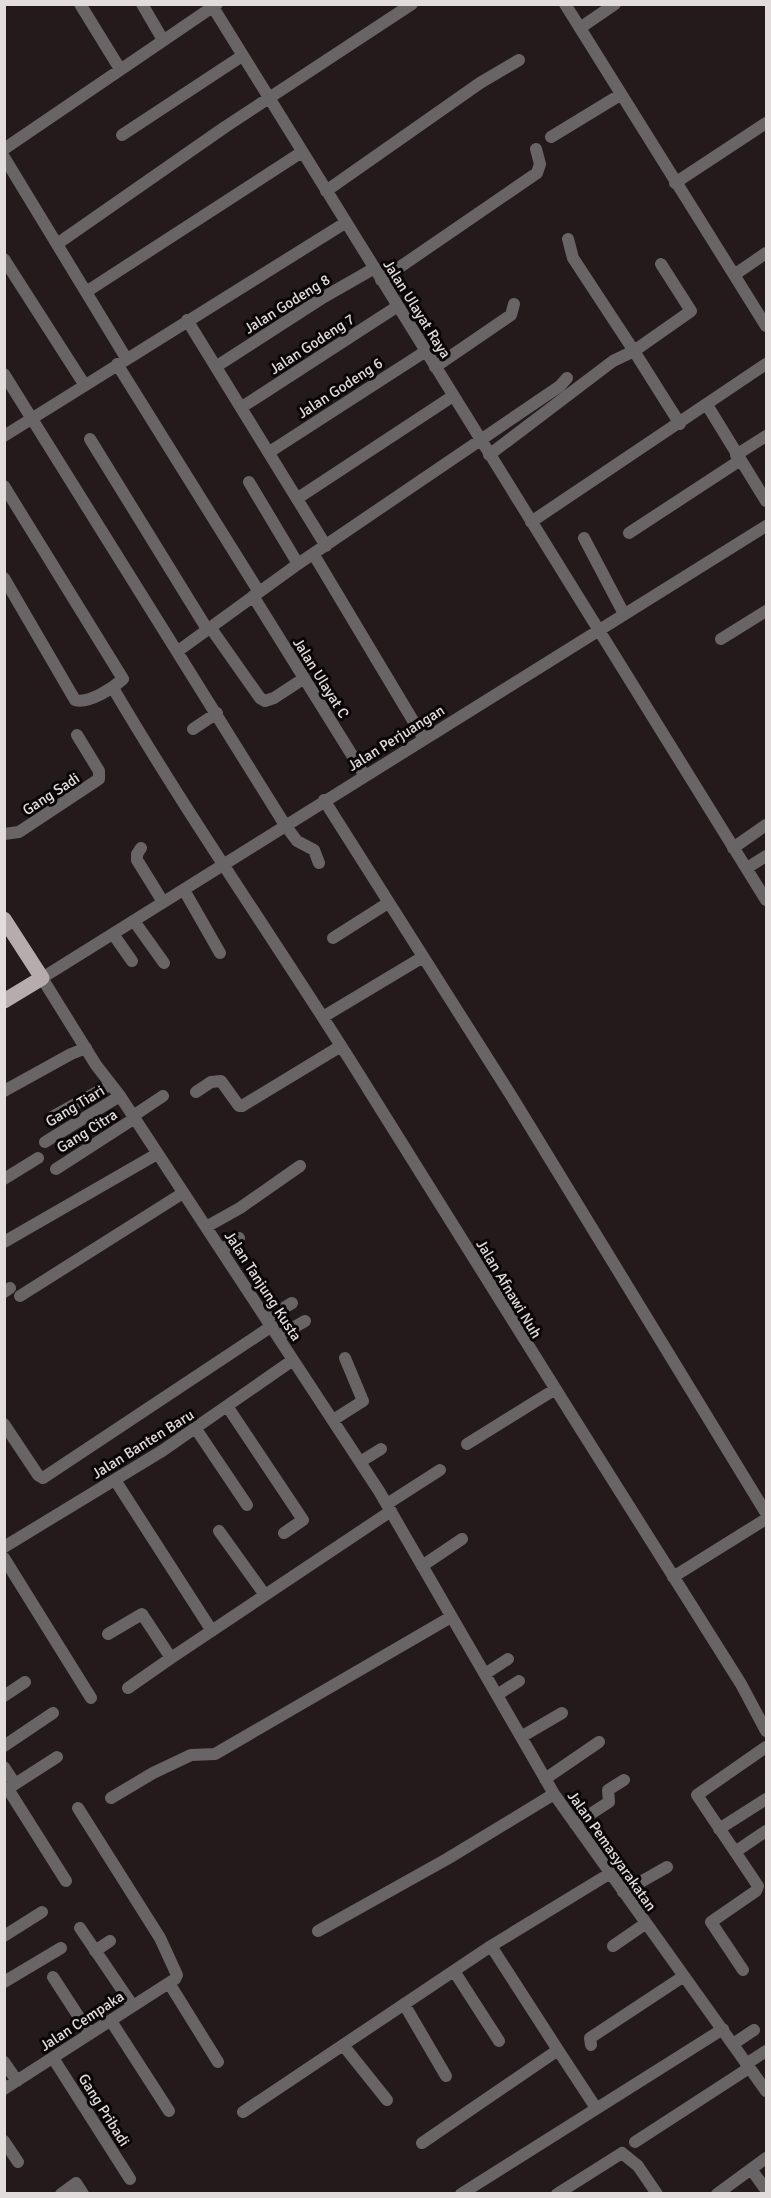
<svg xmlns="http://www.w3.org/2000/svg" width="771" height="2198" font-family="Signika,sans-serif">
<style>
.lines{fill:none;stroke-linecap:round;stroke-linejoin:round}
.minor{stroke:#696465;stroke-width:12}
.major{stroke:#b7acad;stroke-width:15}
.labels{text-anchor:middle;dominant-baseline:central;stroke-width:6;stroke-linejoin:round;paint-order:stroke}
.street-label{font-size:15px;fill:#e3dcdd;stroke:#0a0607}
</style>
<rect width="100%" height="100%" fill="#241a1b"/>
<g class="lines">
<path class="minor" d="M 80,4 L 120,69
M 142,4 L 163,40
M 211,4 L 766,900
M 565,4 L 766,326
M 580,28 L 615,4
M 122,135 L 242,56
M 551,137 L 620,95
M 4,149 L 217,4
M 4,157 L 126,358
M 675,183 L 766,123
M 326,191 L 480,83 L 519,60
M 57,244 L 225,127 L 412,4
M 4,259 L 84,384
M 661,264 L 691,311 L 634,351 L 680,424
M 734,275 L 766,253
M 381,280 L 537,173 L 540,164 L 536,149
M 86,292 L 302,152
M 187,320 L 326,546
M 117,364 L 259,592
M 217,366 L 324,297 L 373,269
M 435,367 L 511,315 L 514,304
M 4,374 L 285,825 L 297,841 L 314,850 L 319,863
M 707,405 L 766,501
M 242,407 L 398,306
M 4,436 L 345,223
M 90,439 L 207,629
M 271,451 L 426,351
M 489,455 L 613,361 L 634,351 L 573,258 L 568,239
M 736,455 L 766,436
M 249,482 L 298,564
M 4,486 L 123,679 C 113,688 89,704 75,700 L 4,578
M 298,498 L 453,396
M 531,522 L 766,364
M 766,526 L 42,978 L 96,1065 L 120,1096 L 379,1491 L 554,1794 L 766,2091
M 629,533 L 739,461
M 584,538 L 624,614
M 314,555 L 424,739
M 253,596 L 365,776
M 210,627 L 260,698 L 265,701 L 274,698 L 303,679
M 721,639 L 766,611
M 178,651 L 298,564 L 560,386 L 567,378
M 113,688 C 194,826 286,956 370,1092 C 494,1290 616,1487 741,1684 L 766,1731
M 193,729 L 217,713
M 324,800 L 512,1097 L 766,1513
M 4,834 L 19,832 L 99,779 L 99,771 L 77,735
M 141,848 L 137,854 L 137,860 L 163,902
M 733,848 L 766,825
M 747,868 L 766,856
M 184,890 L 220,953
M 134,921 L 164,963
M 113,934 L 132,961
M 333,938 L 388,903
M 323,1017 L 423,957
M 4,1091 L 71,1054 L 86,1048
M 196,1092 L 211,1082 L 221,1081 L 239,1106 L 242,1106 L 341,1046
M 133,1116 L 163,1096
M 52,1117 L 110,1085
M 45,1142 L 120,1096
M 56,1169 L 135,1118
M 4,1179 L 38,1158
M 206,1227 L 240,1208 L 300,1166
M 4,1242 L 157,1154
M 221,1250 L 239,1238
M 4,1292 L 10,1288
M 20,1296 L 183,1193
M 267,1318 L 292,1303
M 279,1336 L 305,1321
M 227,1406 L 303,1520 L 284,1533
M 333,1420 L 363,1401 L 345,1358
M 4,1424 L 38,1475 L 43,1478 L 272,1326
M 196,1429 L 247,1505
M 467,1444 L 554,1390
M 360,1462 L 381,1449
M 115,1480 L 212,1631
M 387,1504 L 440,1470
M 219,1531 L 265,1595
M 4,1547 L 162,1451 L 293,1360
M 4,1558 L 91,1698
M 422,1566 L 462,1539
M 673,1577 L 766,1519
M 108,1634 L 142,1614 L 171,1658 L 391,1511
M 485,1674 L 508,1659
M 128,1688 L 171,1658
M 497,1695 L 519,1681
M 4,1696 L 25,1682
M 521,1737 L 562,1713
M 4,1746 L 53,1713
M 4,1767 L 15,1784 L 10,1787
M 545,1779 L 599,1742
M 15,1784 L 57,1757
M 8,1789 L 66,1881
M 111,1798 L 153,1773 L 191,1755 L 215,1754 L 451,1617
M 575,1824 L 609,1802 L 608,1790 L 624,1780
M 719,1829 L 766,1799
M 735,1852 L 766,1831
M 623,1892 L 667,1867
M 80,1928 L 133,2006
M 318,1931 L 447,1859 L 554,1794
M 4,1936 L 42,1912
M 613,1946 L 645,1924
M 95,1951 L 110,1941
M 743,1970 L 711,1922 L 756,1891 L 758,1886 L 697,1795 L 766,1747
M 454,1971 L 499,2041
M 53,1977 L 90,2034
M 4,1982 L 61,1948
M 169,1983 L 218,2062
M 404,2004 L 446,2076
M 111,2021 L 169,2111
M 733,2044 L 754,2030
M 343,2045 L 387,2100
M 591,2045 L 590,2038 L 684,1976
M 558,2050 L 596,2108
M 53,2058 L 130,2179
M 4,2062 L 17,2081
M 746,2064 L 766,2051
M 4,2089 L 175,1979 L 177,1975 L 160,1938 L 78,1808
M 243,2112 L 491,1946 L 609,1874
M 4,2141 L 18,2162
M 635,2142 L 749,2068
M 422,2143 L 558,2050 L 491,1946
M 751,2169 L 766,2190
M 61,2194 L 76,2183 L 83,2194
M 461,2194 L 723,2029
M 557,2194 L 622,2153 L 638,2166 L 657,2194
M 717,2194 L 766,2158"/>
<path class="major" d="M 4,919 L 42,978 L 4,1001"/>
</g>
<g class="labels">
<g class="street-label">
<text transform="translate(287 304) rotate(-32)">Jalan Godeng 8</text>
<text transform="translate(417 309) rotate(58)">Jalan Ulayat Raya</text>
<text transform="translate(312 344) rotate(-33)">Jalan Godeng 7</text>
<text transform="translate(340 388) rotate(-33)">Jalan Godeng 6</text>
<text transform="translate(321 678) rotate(58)">Jalan Ulayat C</text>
<text transform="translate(396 738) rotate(-32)">Jalan Perjuangan</text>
<text transform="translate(51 794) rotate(-33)">Gang Sadi</text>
<text transform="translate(75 1106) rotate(-31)">Gang Tiari</text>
<text transform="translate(87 1131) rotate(-32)">Gang Citra</text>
<text transform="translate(263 1286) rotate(57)">Jalan Tanjung Kusta</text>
<text transform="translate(509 1289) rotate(59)">Jalan Afnawi Nuh</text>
<text transform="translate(143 1444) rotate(-32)">Jalan Banten Baru</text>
<text transform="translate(612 1851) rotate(55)">Jalan Pemasyarakatan</text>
<text transform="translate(82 2021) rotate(-33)">Jalan Cempaka</text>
<text transform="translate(104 2110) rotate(58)">Gang Pribadi</text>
</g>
</g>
<rect width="771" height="2198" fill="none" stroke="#e3dcdd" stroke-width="12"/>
</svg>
